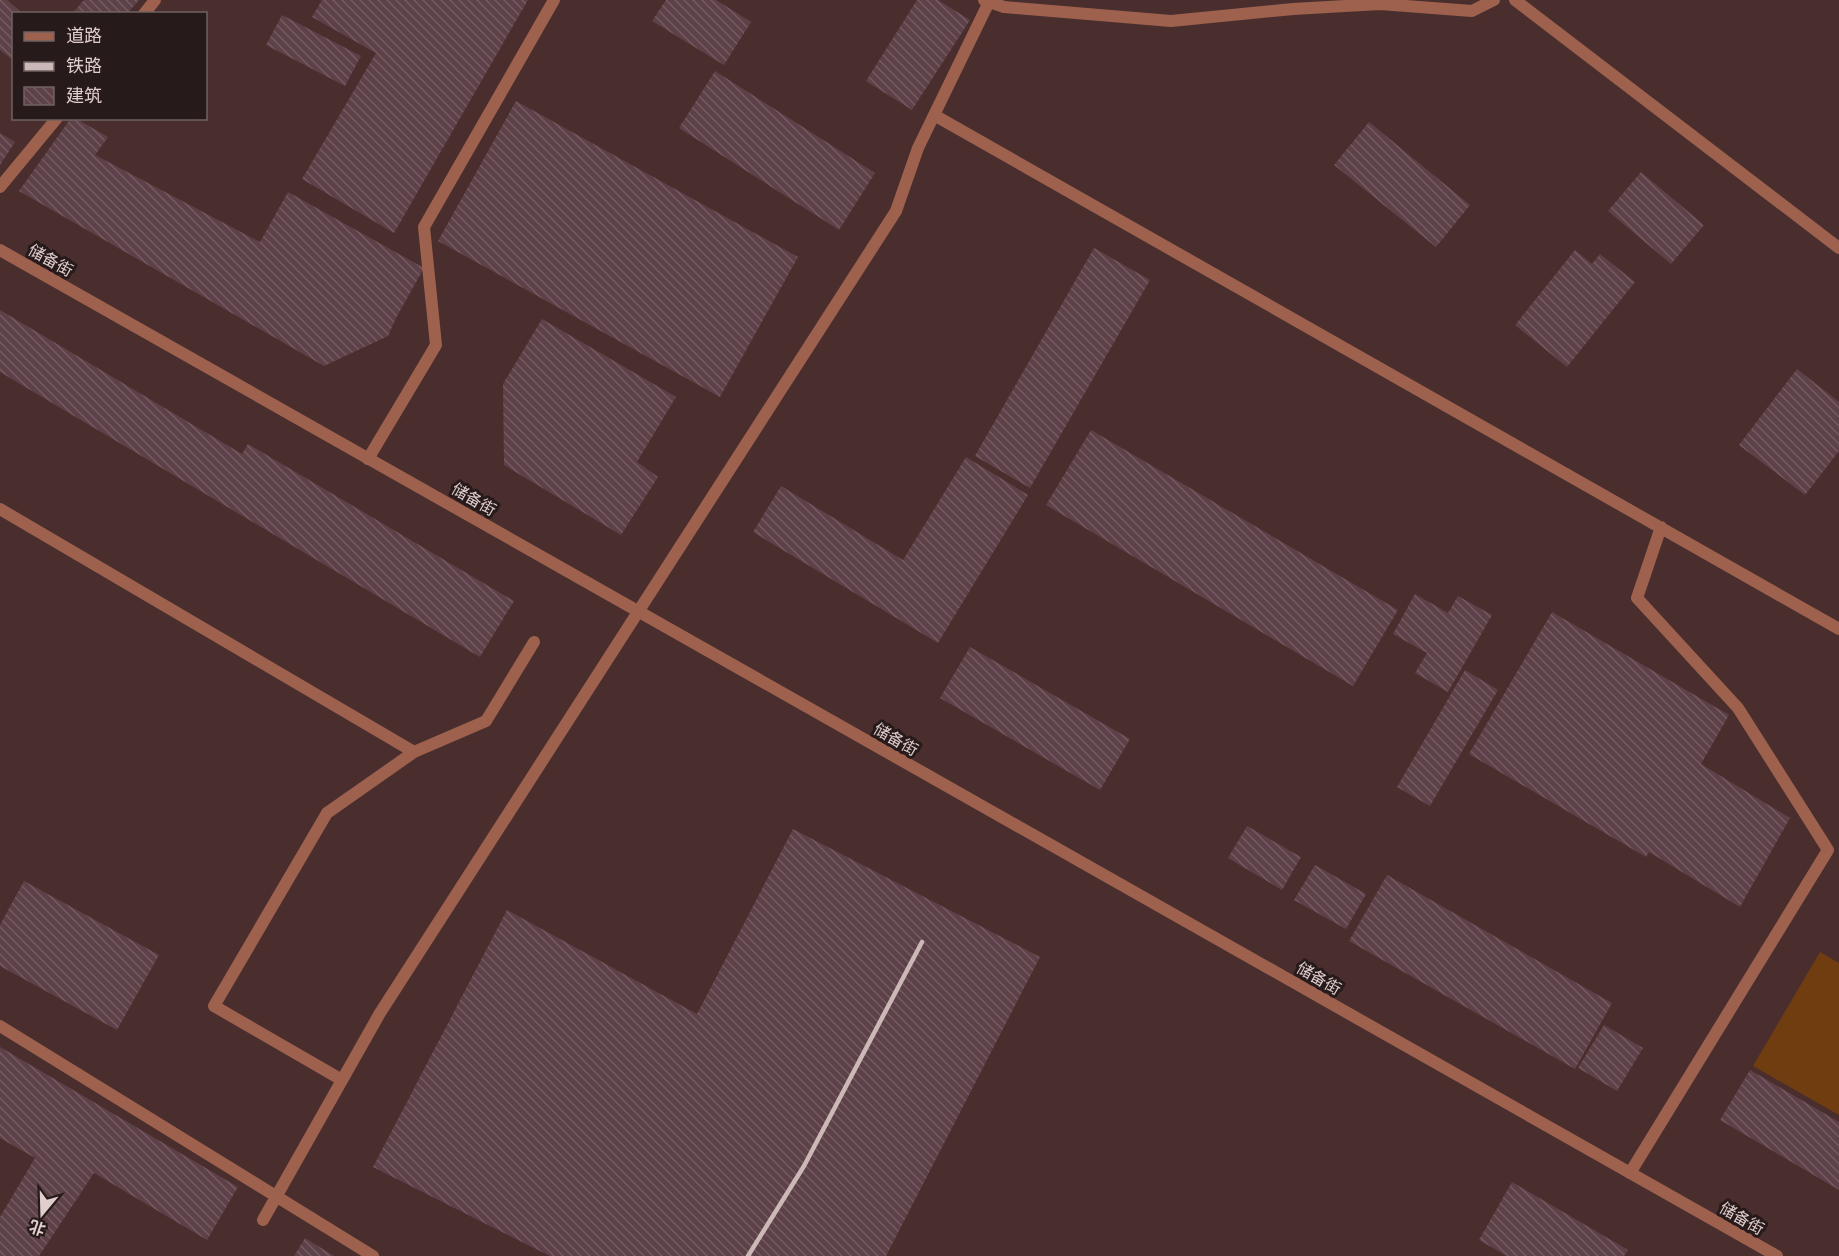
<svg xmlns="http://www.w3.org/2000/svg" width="1839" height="1256" font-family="'Source Serif 4','Noto Sans SC',serif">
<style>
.garden{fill:#703d10}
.building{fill:url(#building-back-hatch)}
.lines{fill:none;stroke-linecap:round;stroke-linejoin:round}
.service{stroke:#9d614e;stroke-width:12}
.tertiary{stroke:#9d614e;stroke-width:12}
.rail{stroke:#cbb8b7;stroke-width:4.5}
.labels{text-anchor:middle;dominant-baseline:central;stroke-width:6;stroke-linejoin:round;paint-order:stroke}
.street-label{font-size:16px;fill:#e0cecd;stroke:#271a1a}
</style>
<defs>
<pattern id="building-back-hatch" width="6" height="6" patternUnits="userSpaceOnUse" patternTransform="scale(1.5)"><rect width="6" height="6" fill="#5d4148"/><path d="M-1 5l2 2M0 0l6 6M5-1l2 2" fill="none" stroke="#745b61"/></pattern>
</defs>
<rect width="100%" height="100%" fill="#4a2e2e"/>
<path class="garden" d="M 1820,952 L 1839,963 L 1839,1115 L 1753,1066 Z"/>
<path class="building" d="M 0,0 L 7,0 L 23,14 L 14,14 L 14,61 L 0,50 Z
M 84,0 L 139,0 L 127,14 L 72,14 Z
M 322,0 L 528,0 L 394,233 L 302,179 L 376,53 L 312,17 Z
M 666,0 L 716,0 L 751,22 L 724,65 L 652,21 Z
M 917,0 L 938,0 L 970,20 L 912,110 L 866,81 Z
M 282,15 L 361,56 L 345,86 L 266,45 Z
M 715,71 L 875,173 L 839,230 L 679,128 Z
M 516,101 L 798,257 L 720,397 L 438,241 Z
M 71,118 L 75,118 L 108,137 L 95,155 L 260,242 L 288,192 L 424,268 L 396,318 L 388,336 L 324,366 L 19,191 Z
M 1369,122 L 1470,205 L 1436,247 L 1334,165 Z
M 0,133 L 15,142 L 0,165 Z
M 1641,172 L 1704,225 L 1671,264 L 1608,211 Z
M 1094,248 L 1150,280 L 1030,488 L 975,456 Z
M 1575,250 L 1592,264 L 1600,254 L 1635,282 L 1567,367 L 1515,325 Z
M 0,310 L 242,454 L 248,444 L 514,601 L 480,657 L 0,372 Z
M 542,319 L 676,397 L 637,462 L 658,477 L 621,535 L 504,465 L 503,384 Z
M 1797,369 L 1839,402 L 1839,451 L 1805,495 L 1739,445 Z
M 1091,430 L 1398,610 L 1353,686 L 1046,505 Z
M 966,457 L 1028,495 L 938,643 L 753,532 L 781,486 L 903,560 Z
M 1415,594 L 1448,613 L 1458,596 L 1492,615 L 1448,692 L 1415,673 L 1427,653 L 1393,634 Z
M 1552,612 L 1729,715 L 1701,764 L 1790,818 L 1740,907 L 1649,852 L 1646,857 L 1469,754 Z
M 970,647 L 1130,739 L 1100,790 L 940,698 Z
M 1465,670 L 1498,690 L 1430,806 L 1397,787 Z
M 1247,826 L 1301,857 L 1282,890 L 1228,858 Z
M 793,829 L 1040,957 L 886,1256 L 550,1256 L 373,1167 L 507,910 L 697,1014 Z
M 1315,865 L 1366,894 L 1346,929 L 1294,900 Z
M 1387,875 L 1612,1003 L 1575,1069 L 1349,941 Z
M 24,881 L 159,955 L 117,1030 L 0,966 L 0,925 Z
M 1604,1025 L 1643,1048 L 1617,1091 L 1578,1068 Z
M 0,1047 L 238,1187 L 207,1240 L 94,1173 L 39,1256 L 0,1256 L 0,1217 L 35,1158 L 0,1138 Z
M 1750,1070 L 1839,1122 L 1839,1190 L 1720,1120 Z
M 1512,1182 L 1628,1250 L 1624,1256 L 1507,1256 L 1479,1240 Z
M 305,1238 L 334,1256 L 294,1256 Z"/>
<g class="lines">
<path class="service" d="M 984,0 L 1004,7 L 1171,21 L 1293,9 L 1380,4 L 1472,11 L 1494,0
M 1515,0 L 1839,248
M 144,14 L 155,0
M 934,115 L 1839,629
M 0,187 L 57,118
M 368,459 L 436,345 L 424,227 L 554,0
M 0,509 L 414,752 L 486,721 L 534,642
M 0,1026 L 373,1256
M 342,1080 L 214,1006 L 327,813 L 414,752
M 1630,1173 L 1828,850 L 1738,708 L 1637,598 L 1661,527
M 263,1220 L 380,1013 L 896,211 L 918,148 L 989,2"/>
<path class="tertiary" d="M 0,250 L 1777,1256"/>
<path class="rail" d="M 748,1256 L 804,1166 L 922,942"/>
</g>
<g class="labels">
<g class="street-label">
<text transform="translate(51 260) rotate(29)">储备街</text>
<text transform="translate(474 499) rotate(30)">储备街</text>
<text transform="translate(896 739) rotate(30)">储备街</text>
<text transform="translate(1319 978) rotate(30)">储备街</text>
<text transform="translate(1742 1218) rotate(30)">储备街</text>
</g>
</g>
<rect x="12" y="12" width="195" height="108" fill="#271a1a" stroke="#716262" stroke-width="1.5"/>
<rect x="24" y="32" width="30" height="9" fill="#9d614e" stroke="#716262" stroke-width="1.5"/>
<text x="66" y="42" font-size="18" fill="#e0cecd">道路</text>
<rect x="24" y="62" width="30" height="9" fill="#cbb8b7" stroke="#716262" stroke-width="1.5"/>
<text x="66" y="72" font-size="18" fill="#e0cecd">铁路</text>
<rect x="24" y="87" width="30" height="18" fill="url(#building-back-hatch)" stroke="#716262" stroke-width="1.5"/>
<text x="66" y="102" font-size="18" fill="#e0cecd">建筑</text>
<g transform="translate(42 1214) rotate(199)" stroke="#271a1a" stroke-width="4.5" paint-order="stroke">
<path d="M0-4.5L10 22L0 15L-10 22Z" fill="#e0cecd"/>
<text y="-9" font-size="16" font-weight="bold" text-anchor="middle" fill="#e0cecd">北</text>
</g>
</svg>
